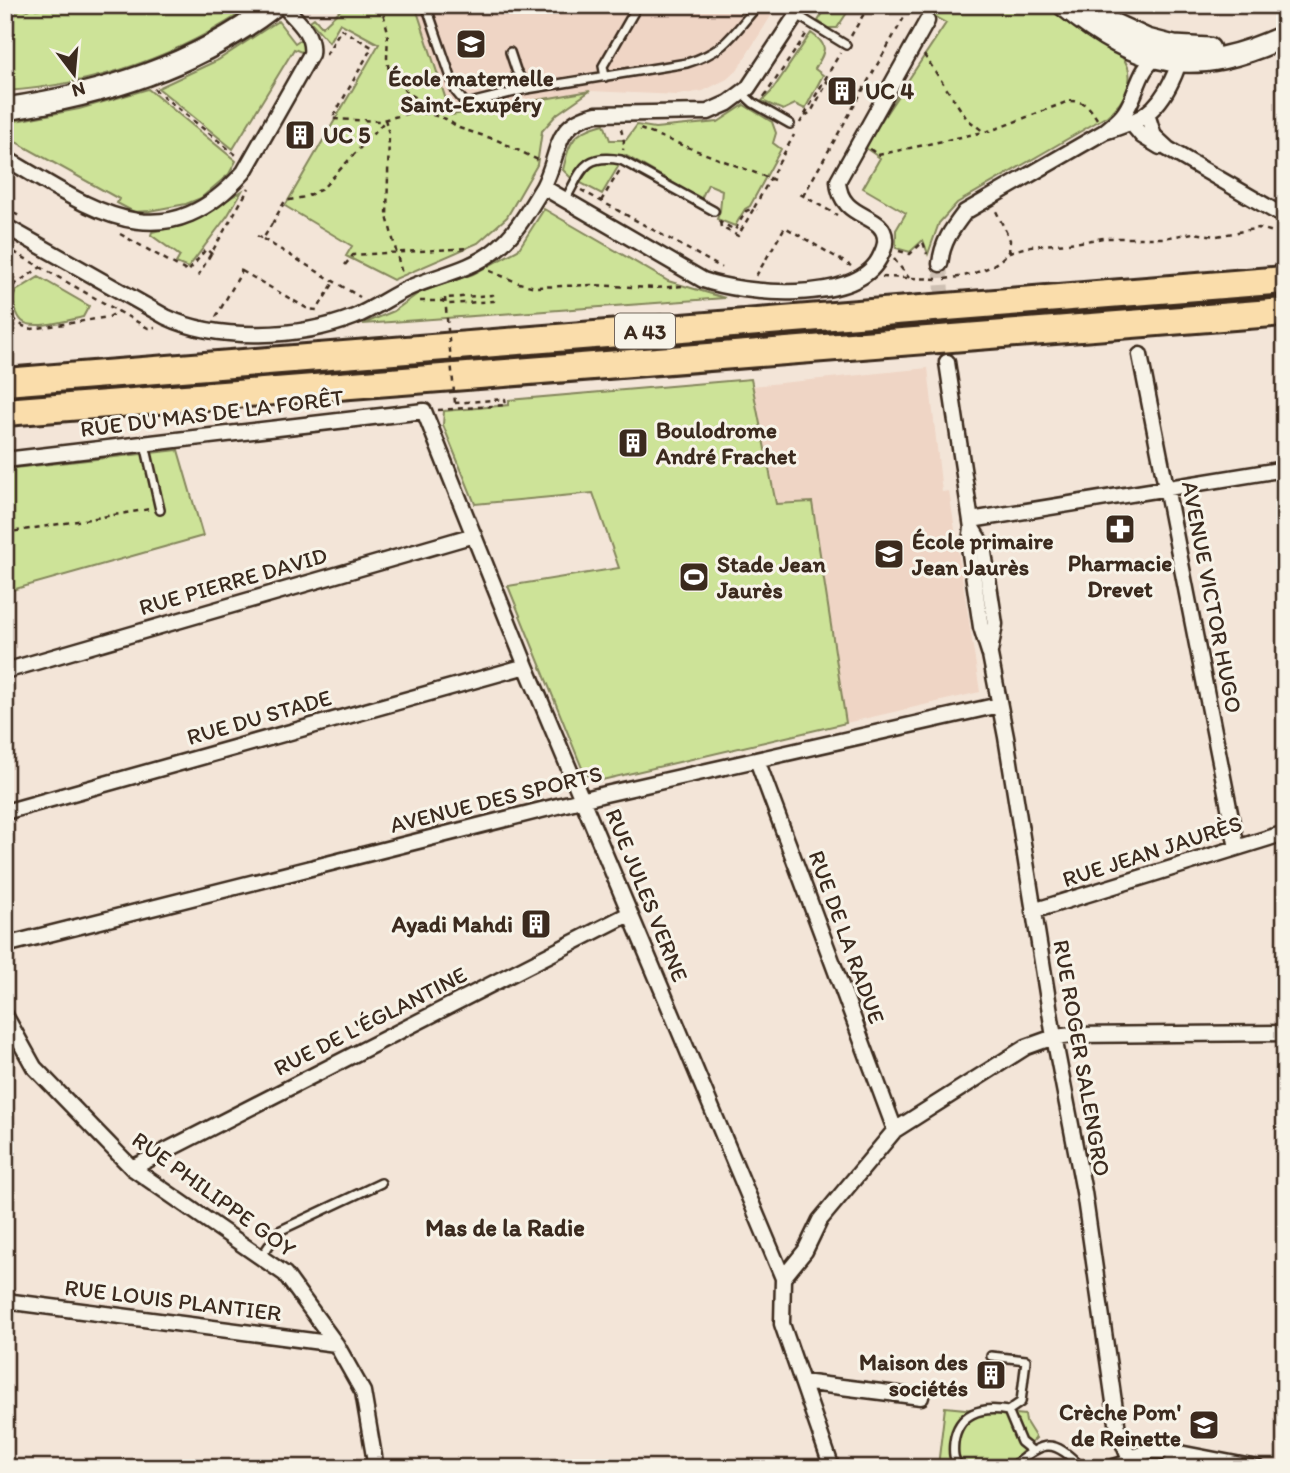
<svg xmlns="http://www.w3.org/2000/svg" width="1290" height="1473" font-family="Itim,sans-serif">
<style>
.built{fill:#efd5c5}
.green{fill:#cde398;stroke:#84865b;stroke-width:2}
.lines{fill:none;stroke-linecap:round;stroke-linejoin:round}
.minor-tunnel{stroke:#cec0b3;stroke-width:14;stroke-dasharray:14 7;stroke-linecap:butt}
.service-casing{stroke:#3b2a1e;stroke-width:12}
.minor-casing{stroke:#3b2a1e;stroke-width:19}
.secondary-casing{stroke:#3b2a1e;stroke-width:26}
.motorway-casing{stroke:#3b2a1e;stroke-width:32}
.path{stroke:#3b2a1e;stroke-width:2.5;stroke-dasharray:5 5;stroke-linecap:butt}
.service{stroke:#f7f3e8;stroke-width:7}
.minor{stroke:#f7f3e8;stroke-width:14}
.secondary{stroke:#f7f3e8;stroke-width:21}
.motorway{stroke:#faddab;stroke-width:26}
.path-bridge{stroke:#3b2a1e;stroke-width:2.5;stroke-dasharray:5 5;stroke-linecap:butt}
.labels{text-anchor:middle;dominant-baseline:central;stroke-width:6;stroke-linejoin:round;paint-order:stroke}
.shield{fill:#f7f3e8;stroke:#73665b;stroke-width:2}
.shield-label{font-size:21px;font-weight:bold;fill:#3b2a1e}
.poi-label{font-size:23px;font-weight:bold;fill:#3b2a1e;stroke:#f7f3e8;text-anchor:start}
.street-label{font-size:23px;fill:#3b2a1e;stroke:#f7f3e8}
.neighbourhood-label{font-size:24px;font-weight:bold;fill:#3b2a1e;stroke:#f7f3e8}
</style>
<rect width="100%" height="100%" fill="#f3e5d8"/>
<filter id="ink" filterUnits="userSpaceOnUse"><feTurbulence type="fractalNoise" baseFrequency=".0143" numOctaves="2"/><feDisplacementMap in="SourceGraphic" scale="14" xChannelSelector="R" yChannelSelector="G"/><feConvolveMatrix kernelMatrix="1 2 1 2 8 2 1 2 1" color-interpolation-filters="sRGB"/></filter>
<g filter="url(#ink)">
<path class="built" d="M 415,5 L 778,5 L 737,70 L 727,79 L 703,91 L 678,95 L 590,91 L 451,115 Z
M 928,368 L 942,492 L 949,491 L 980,692 L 846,723 L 812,502 L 776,504 L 752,386 Z"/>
<path class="green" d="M 5,5 L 253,5 C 179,56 94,85 5,91 Z
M 346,5 L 415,5 L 451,115 L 590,91 L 557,114 L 542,131 L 537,165 L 507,217 L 478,243 L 393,280 L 346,256 L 352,246 L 285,206 L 379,44 L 340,23 L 329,42 L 310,21 L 314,18 L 322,27 Z
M 828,5 L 852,5 L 837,28 L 828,28 L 818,21 Z
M 928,5 L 1045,5 L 1085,36 L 1089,35 C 1100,42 1113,48 1122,57 C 1139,77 1124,103 1107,116 L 957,203 L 939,223 L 928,254 L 923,240 L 910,252 L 896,248 L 896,230 L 906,213 L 863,188 L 880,158 L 864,147 L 946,23 L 933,16 L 936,10 Z
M 278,21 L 295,43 L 304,37 L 304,53 L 294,49 L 233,149 L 158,88 L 218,60 Z
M 811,33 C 830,46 825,51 815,69 L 823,75 L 805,109 L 795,104 L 783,110 L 762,101 L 771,92 Z
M 148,89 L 236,161 L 229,174 L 201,198 L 186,204 L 149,211 L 134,212 L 117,203 L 119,199 L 5,136 L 5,128 L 10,122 L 79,109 Z
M 744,105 L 772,122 L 776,133 L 773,143 L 781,149 L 750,206 L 745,209 L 735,226 L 717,219 L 720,211 L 722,190 L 708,184 L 701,199 L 625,155 L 602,194 L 571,178 L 563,170 C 570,140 573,132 604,124 L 610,140 L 626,140 L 637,125 L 655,128 L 718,122 Z
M 242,191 L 228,215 L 188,268 L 176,263 L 180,256 L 151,235 L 152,232 L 186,224 Z
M 544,209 L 668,281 L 725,298 L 363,324 L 394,311 L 420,292 L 473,274 L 518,250 Z
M 39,277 L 89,306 L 83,317 C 69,320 33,331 22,321 C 17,317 15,307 12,301 L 16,291 Z
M 751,379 L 776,504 L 812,502 L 846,723 L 598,781 L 584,773 L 508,586 L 619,568 L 593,493 L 475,504 L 443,425 L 444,411 L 509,405 L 509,400 Z
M 178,450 L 203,536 L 5,592 L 5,469 Z
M 945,1407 L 1025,1415 L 1026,1422 L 1036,1438 L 1006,1468 L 938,1466 Z"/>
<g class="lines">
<path class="minor-tunnel" d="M 940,264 L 947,362"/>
<g class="service-casing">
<path id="service" d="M 426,5 L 456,92 L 466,104 L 527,89 L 687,63 C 726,51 733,34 758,5
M 797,15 L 846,45
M 510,52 L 516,70 L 527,89
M 605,77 L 603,66 L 638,5
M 742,93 L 753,103 L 790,124
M 565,200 C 582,171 583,153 621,160 L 714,211
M 145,444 L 160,510
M 261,1257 L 279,1231 L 381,1183
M 991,1356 L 1026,1360 L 1021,1402 L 1008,1411
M 961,1468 C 953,1461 953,1452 954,1442 C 958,1413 981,1406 1008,1411 L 1021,1442 L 1031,1450
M 1010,1468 C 1042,1444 1050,1434 1082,1468
M 1098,1468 L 1128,1459"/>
</g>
<g class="minor-casing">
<path id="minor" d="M 1147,114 L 1154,136 L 1168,149 L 1285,217
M 1126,117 L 1142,136 L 1160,147
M 1104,132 C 1139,121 1156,114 1172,80 C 1176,71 1180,64 1176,54
M 5,158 C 90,207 161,266 244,172 L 311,54 C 314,33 296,20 283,5
M 543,187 C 561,153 552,124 596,114 L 708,112 L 728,103 L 748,88 L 803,5
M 5,226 L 166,317 C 219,342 300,338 354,317 C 374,309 392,295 411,287 C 439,275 470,270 494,251 C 516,234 528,211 543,187 L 703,280 C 743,294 854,305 879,259 C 882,253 886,246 885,239 C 884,212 840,221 838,181 L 927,21
M 940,264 C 942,242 952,229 965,212 L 1104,132 C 1111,126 1120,120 1125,112 C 1139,92 1137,69 1160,55
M 1140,355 L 1237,848
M 947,362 L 972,528 L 969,547 L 981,627 L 990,655 L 1006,737 L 1054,1037 L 1084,1192 L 1118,1430 L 1133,1468
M 5,460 L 424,411 L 526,666 L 783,1278
M 971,520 L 1285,469
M 972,528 L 983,546 L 995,624 L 990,652
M 5,671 L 474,535
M 757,760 L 895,1130
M 5,812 L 526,666
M 1033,911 L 1285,833
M 5,945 L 601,795 L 999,705
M 5,1015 L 34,1067 L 132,1168 L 285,1274 L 336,1344 L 363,1392 L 376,1468
M 132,1168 L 629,914
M 5,1301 L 336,1344
M 802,1382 L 921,1397
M 1128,1459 L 1149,1451 L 1169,1451 L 1257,1468
M 832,1468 L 782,1324 L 783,1278 L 805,1251 L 820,1220 L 895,1130 L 1026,1047 L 1054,1037 L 1073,1035 L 1285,1033
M 1167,1468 L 1173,1462 L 1188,1456"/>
</g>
<g class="secondary-casing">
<path id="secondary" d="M 1064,5 C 1141,68 1194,78 1285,36
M 1097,17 L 1147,40 L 1174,47 L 1209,49
M 5,109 C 102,95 196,66 275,5"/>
</g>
<g class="motorway-casing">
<path id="motorway" d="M 5,382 L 1285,280
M 5,412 L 1285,312"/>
</g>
<path class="path" d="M 381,5 L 388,32 L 387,58 L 389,71 L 406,92 L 427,104 L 430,114
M 5,11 L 75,5
M 939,12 L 963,5
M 851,36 L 869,5
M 326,55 L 341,29 L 372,47 L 332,119 L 379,121 L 413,112 L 430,114 L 446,119 L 459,128 L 497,140 L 538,160
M 924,55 L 967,119 L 984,132
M 154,89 L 236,155
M 764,97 L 807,33
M 805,116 L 811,112 L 827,83 L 826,78
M 385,119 L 389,134 L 387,216 L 402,274
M 800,123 L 840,53
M 621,129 L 624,141 L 623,150
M 640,129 L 774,180
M 870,149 L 878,155 L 993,130 L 1069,101 C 1085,101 1089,106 1097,119
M 581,190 L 722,268
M 800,194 L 837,215
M 803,196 L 911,5
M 601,201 L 620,170
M 5,208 L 19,216
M 718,221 L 735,230 L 746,211 L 754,208 L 794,135
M 720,222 L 721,227 L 738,236 L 754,208 L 757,210
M 275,223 L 273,222 L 285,201 L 305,197 L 322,189 L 384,122
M 120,234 L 188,272 L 206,249 L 214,256
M 257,236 L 263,239 L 273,222
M 263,239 L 360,297
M 5,247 L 148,328 L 155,327
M 899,251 L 910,254 L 923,242 L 927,254
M 1009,252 L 1031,246 L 1080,242 L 1103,238 L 1164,238 L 1193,233 L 1217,236 L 1259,228 L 1285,235
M 894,259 L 909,278
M 345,265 L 353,255 L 470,248
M 242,271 L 308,309 L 317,310 L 334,282
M 490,271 L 519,283 L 535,287 L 592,285 L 655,288 L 683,286
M 198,276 L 249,188
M 756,276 L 785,227 L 851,266
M 882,277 L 938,279
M 945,279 C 969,276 991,271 1009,252 L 1010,240 L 996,211
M 5,291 L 41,267
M 420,301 L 442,301 L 449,304 L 494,301 L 493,295 L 445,298
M 5,312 L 23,326 L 32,329 L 109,317 L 119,311
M 216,317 L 242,271 L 238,270
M 438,410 L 506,405 L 505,399 L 455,403
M 5,533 L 150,509"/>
<use href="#service" class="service"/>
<use href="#minor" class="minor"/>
<use href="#secondary" class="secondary"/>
<use href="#motorway" class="motorway"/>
<path class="path-bridge" d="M 445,298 L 455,403"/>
</g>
</g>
<defs>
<g id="school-square" transform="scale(1.575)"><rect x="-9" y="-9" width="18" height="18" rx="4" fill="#3b2a1e" stroke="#f7f3e8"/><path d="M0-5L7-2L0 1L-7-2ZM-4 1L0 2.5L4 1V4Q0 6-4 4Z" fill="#fff"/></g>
<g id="building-square" transform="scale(1.575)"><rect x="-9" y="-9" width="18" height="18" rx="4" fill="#3b2a1e" stroke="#f7f3e8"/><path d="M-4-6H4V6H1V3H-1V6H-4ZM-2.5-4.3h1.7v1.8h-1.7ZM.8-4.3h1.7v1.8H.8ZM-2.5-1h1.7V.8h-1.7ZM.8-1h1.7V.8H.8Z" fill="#fff"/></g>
<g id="pharmacy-square" transform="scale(1.575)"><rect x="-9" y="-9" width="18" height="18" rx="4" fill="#3b2a1e" stroke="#f7f3e8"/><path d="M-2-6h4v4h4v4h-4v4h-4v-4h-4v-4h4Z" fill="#fff"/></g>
<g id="stadium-square" transform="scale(1.575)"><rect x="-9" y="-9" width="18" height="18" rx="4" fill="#3b2a1e" stroke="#f7f3e8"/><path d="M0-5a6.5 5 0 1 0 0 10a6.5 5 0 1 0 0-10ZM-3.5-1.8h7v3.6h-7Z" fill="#fff"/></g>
</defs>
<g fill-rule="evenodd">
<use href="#school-square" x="471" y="44"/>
<use href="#building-square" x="842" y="91"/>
<use href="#building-square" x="300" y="135"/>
<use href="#building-square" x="633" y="443"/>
<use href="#pharmacy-square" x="1120" y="529"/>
<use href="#school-square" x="889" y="554"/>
<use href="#stadium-square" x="694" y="577"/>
<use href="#building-square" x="536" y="924"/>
<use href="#building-square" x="991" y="1375"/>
<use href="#school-square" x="1204" y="1425"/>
</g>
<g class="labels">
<rect class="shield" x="615" y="313.5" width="60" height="35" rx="5"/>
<g class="shield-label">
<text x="645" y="331">A 43</text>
</g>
<g class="poi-label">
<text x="471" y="78" text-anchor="middle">École maternelle<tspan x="471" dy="26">Saint-Exupéry</tspan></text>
<text x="865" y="91">UC 4</text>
<text x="323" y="135">UC 5</text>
<text x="656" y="430">Boulodrome<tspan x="656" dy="26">André Frachet</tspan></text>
<text x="912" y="541">École primaire<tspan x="912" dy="26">Jean Jaurès</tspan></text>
<text x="1120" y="563" text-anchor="middle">Pharmacie<tspan x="1120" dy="26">Drevet</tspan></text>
<text x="717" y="564">Stade Jean<tspan x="717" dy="26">Jaurès</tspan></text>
<text x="513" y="924" text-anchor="end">Ayadi Mahdi</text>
<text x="968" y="1362" text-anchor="end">Maison des<tspan x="968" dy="26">sociétés</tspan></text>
<text x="1181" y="1412" text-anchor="end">Crèche Pom'<tspan x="1181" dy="26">de Reinette</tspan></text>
</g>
<g class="street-label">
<text transform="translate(212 413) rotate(-7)">RUE DU MAS DE LA FORÊT</text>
<text transform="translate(233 581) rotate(-16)">RUE PIERRE DAVID</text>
<text transform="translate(1212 597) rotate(79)">AVENUE VICTOR HUGO</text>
<text transform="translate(259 717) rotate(-16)">RUE DU STADE</text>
<text transform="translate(496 799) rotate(-14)">AVENUE DES SPORTS</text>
<text transform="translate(1152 851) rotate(-18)">RUE JEAN JAURÈS</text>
<text transform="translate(647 895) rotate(68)">RUE JULES VERNE</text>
<text transform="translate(847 937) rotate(70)">RUE DE LA RADUE</text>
<text transform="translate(370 1021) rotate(-27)">RUE DE L'ÉGLANTINE</text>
<text transform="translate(1082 1058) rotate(80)">RUE ROGER SALENGRO</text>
<text transform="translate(214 1194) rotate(36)">RUE PHILIPPE GOY</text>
<text transform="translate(173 1300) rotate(7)">RUE LOUIS PLANTIER</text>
</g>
<g class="neighbourhood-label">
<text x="505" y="1227">Mas de la Radie</text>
</g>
</g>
<rect width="1290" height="1473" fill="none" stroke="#f7f3e8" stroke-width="28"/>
<rect x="14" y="14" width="1262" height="1445" fill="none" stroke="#3b2a1e" stroke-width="2.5" filter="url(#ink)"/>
<g transform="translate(74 74) rotate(164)" stroke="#f7f3e8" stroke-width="5" paint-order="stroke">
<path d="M0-5L12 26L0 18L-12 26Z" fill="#3b2a1e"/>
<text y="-10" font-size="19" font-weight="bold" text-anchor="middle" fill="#3b2a1e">N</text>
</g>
</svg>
